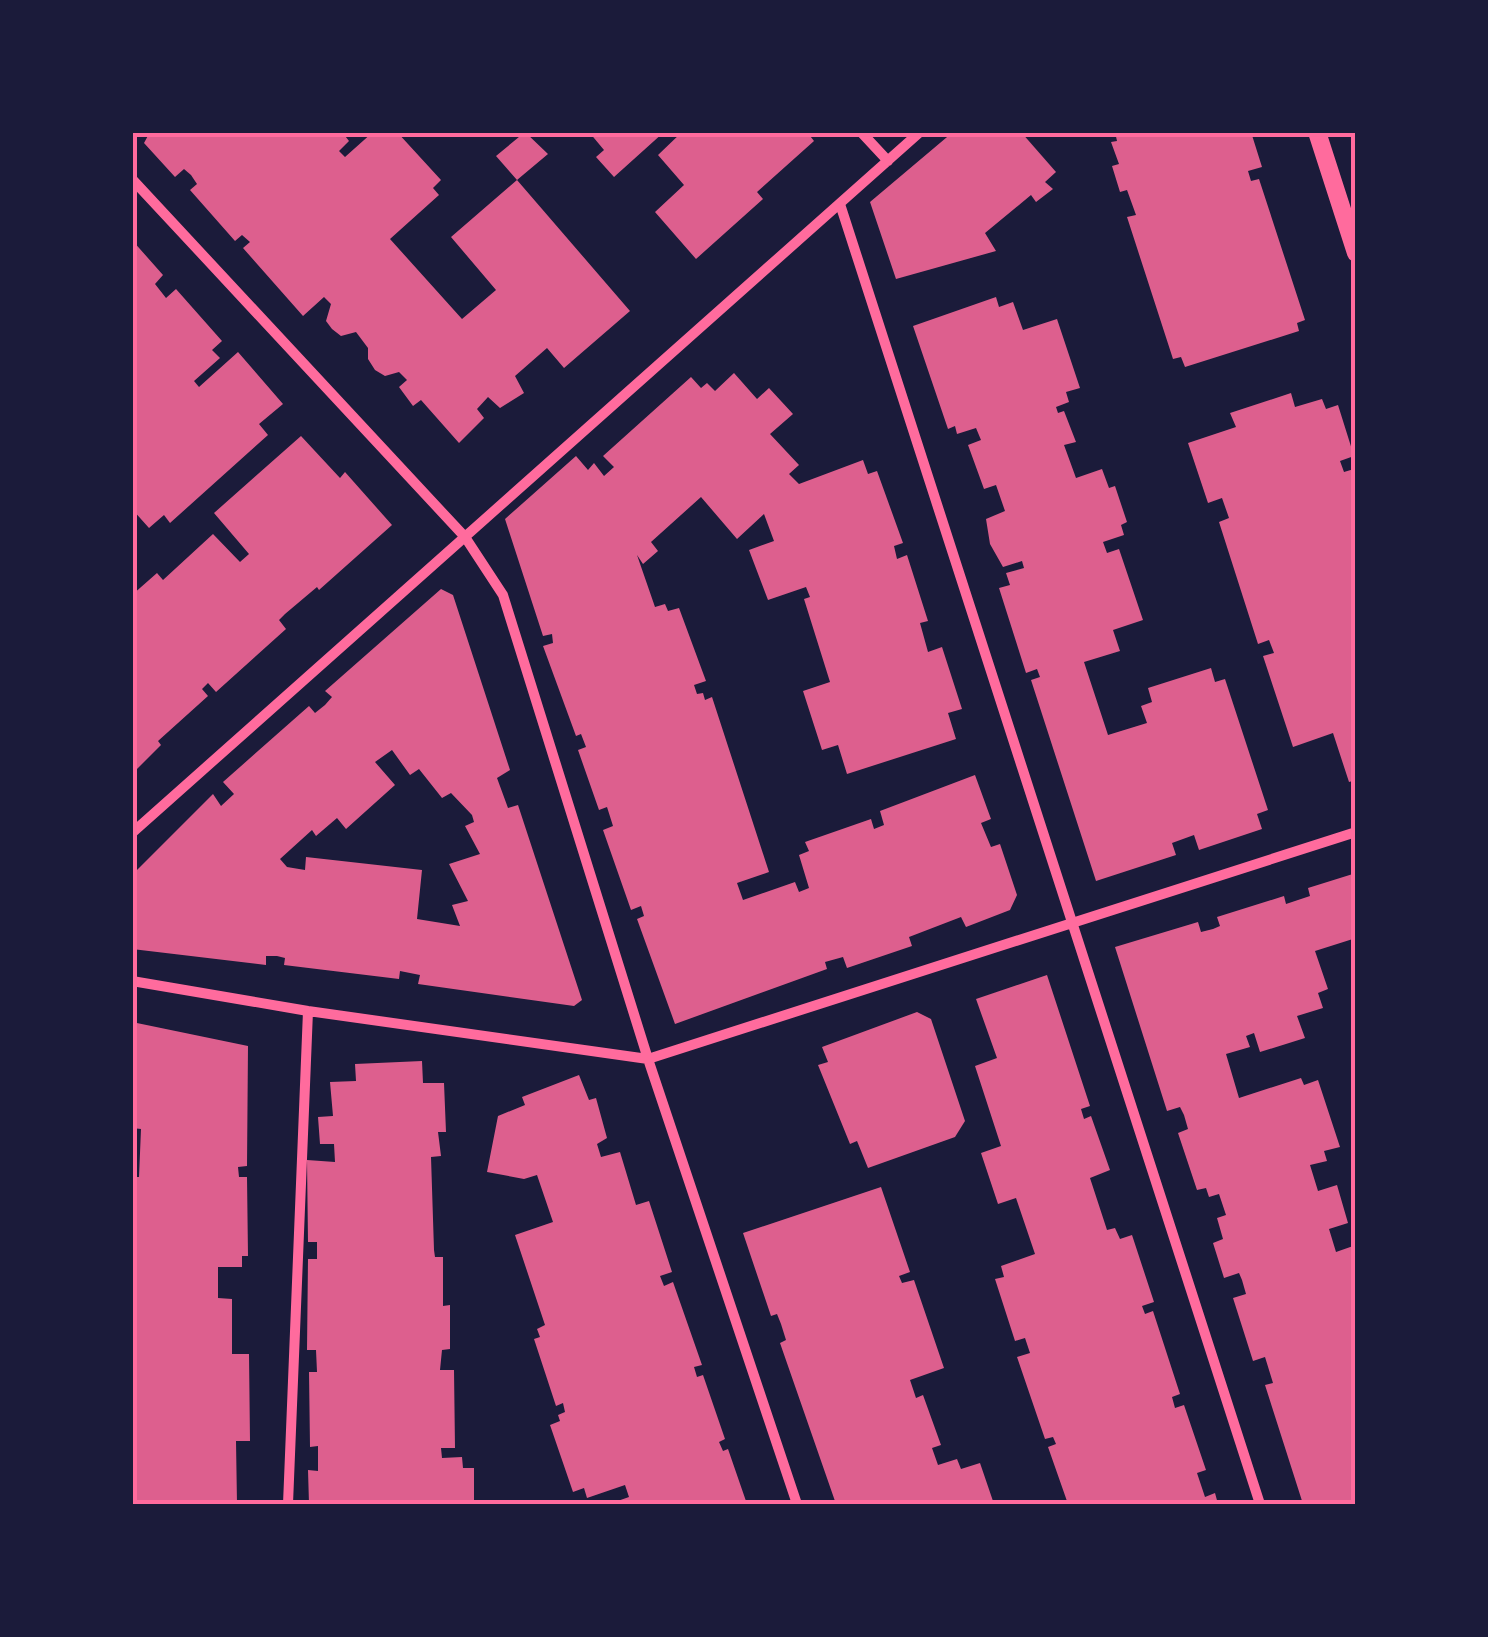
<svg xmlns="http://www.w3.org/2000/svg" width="1488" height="1637" font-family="'Noto Sans',sans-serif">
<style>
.building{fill:#dd5f8e;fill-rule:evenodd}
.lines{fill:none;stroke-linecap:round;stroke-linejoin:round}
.minor{stroke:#ff6b9d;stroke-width:10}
.tertiary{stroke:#ff6b9d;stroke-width:18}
.neatline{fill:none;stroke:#ff6b9d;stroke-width:4}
</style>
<rect width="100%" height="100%" fill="#1b1b3a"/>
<path class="building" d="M 150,132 L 342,132 L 349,141 L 339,151 L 345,157 L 373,132 L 397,132 L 441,180 L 433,188 L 439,195 L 390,239 L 462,319 L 496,290 L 451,237 L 517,180 L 630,311 L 564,368 L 547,348 L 515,376 L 524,393 L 500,408 L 488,397 L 477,409 L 484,418 L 459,443 L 421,400 L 413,406 L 399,387 L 407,380 L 399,372 L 385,376 L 375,370 L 368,359 L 368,348 L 356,332 L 341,336 L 332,329 L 326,321 L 331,304 L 324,297 L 303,316 L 243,248 L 250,242 L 242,235 L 235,241 L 190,190 L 197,184 L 191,175 L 184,169 L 175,177 L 144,143 Z
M 525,132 L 548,154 L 517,180 L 496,156 Z
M 589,132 L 664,132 L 614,177 L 596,157 L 604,150 Z
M 682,132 L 807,132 L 814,141 L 757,192 L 763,199 L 696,259 L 655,212 L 684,185 L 658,155 Z
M 953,132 L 1021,132 L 1056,172 L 1045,182 L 1053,189 L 1036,202 L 1031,195 L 985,233 L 996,251 L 896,279 L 870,202 Z
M 1115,132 L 1251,132 L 1262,167 L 1248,171 L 1251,181 L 1259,179 L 1305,320 L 1297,323 L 1299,331 L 1185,367 L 1181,357 L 1173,359 L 1127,217 L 1136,215 L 1127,190 L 1120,192 L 1112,166 L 1119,164 L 1111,142 L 1117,141 Z
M 132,240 L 163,275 L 155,284 L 166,298 L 176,289 L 222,341 L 212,350 L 220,358 L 194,381 L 199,387 L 238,352 L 283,404 L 259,424 L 268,435 L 170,523 L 164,515 L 149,528 L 132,509 Z
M 996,297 L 999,307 L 1013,302 L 1023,330 L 1057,319 L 1080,388 L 1066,392 L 1069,402 L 1056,407 L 1058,413 L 1064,411 L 1076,442 L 1064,445 L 1076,478 L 1102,469 L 1109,488 L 1115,486 L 1127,522 L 1121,525 L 1124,535 L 1103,542 L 1107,553 L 1119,549 L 1143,620 L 1113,630 L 1120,651 L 1084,662 L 1108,735 L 1147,723 L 1141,706 L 1152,702 L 1148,688 L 1211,668 L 1215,682 L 1225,679 L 1268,810 L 1257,814 L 1262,829 L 1199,850 L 1194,835 L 1172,843 L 1176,855 L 1096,881 L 1031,680 L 1040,677 L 1037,669 L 1026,673 L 999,588 L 1010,585 L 1006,573 L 1024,568 L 1022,561 L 1003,567 L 990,544 L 986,519 L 1005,511 L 996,485 L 984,489 L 968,445 L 981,440 L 976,428 L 957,434 L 955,426 L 948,429 L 913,326 Z
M 734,373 L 757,399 L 769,388 L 793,414 L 770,434 L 799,465 L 789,474 L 799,484 L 863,460 L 868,474 L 877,471 L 903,543 L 894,546 L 897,559 L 907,555 L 928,621 L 920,623 L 928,652 L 942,647 L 962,709 L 948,713 L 956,739 L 847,774 L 838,745 L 822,750 L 803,691 L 830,682 L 804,599 L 810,597 L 806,587 L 768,600 L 749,550 L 774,541 L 764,514 L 737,539 L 701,497 L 651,542 L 658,551 L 643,564 L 637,555 L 655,607 L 665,604 L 668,611 L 679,608 L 706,681 L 694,685 L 697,694 L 703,693 L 705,700 L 712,697 L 769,872 L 737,883 L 743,900 L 795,882 L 799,892 L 809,888 L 799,855 L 809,851 L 805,842 L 871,819 L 874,829 L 884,825 L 880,811 L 975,775 L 991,819 L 981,823 L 991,847 L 1000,844 L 1017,895 L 1010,910 L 966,927 L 961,917 L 909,937 L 912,946 L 847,968 L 843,957 L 825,962 L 827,969 L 675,1024 L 637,919 L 644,916 L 641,906 L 631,910 L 603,830 L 613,826 L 607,807 L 599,810 L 578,750 L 586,747 L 581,734 L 576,736 L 543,646 L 553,643 L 552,634 L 543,636 L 505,519 L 576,456 L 588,470 L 594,463 L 604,476 L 614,467 L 603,456 L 691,377 L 701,388 L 707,383 L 715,391 Z
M 1291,393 L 1295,407 L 1322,399 L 1326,409 L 1338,405 L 1354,456 L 1340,461 L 1344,472 L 1354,469 L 1356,473 L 1356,780 L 1349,782 L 1333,733 L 1293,747 L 1263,656 L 1274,653 L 1269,640 L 1258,644 L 1219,522 L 1229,518 L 1222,498 L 1208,503 L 1188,443 L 1236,427 L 1230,413 Z
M 301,436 L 340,478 L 345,472 L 392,525 L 319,590 L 317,587 L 285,614 L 279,620 L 286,629 L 216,692 L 208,683 L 202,689 L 208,696 L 158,741 L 161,745 L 136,770 L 132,595 L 157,573 L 163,580 L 213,534 L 240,562 L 249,554 L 214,513 Z
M 441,589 L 453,595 L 510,770 L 497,778 L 508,808 L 518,805 L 582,1000 L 574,1006 L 418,984 L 420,975 L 400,971 L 399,979 L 284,965 L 285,958 L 277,956 L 266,956 L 266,965 L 132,949 L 132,875 L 213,794 L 221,806 L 234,794 L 223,782 L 309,706 L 315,713 L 325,705 L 332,697 L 325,691 ZM 392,750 L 410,775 L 419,769 L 442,798 L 451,793 L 472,815 L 474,822 L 465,826 L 480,854 L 449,864 L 468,901 L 452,905 L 460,926 L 417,919 L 422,870 L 306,857 L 305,870 L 287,867 L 280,859 L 312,830 L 316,836 L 337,818 L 346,829 L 395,785 L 375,762 Z
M 1356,873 L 1356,938 L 1315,951 L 1328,989 L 1318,993 L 1323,1008 L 1297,1016 L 1305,1038 L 1260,1052 L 1254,1033 L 1246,1036 L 1250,1047 L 1226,1054 L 1239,1098 L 1301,1078 L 1304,1085 L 1318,1080 L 1340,1147 L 1324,1151 L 1327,1161 L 1310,1165 L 1318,1191 L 1337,1185 L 1348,1223 L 1329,1229 L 1336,1252 L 1356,1245 L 1356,1504 L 1303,1504 L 1265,1385 L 1273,1383 L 1265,1357 L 1253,1361 L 1233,1298 L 1246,1294 L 1242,1280 L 1239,1273 L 1224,1278 L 1213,1243 L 1223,1239 L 1217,1218 L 1226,1215 L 1219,1194 L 1209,1197 L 1206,1188 L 1197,1190 L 1178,1133 L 1188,1129 L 1184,1115 L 1180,1107 L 1167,1111 L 1115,947 L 1198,922 L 1201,932 L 1213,929 L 1220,926 L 1217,917 L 1284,896 L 1286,904 L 1310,896 L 1308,888 Z
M 1047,975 L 1090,1106 L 1081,1109 L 1084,1119 L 1091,1116 L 1110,1170 L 1090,1178 L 1107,1230 L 1115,1228 L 1120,1239 L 1132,1235 L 1154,1302 L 1142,1306 L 1145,1314 L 1153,1311 L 1180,1394 L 1172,1397 L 1175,1408 L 1184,1405 L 1206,1470 L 1197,1473 L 1205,1497 L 1215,1493 L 1218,1504 L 1068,1504 L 1048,1447 L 1056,1444 L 1053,1437 L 1045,1439 L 1017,1357 L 1030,1353 L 1025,1338 L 1015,1341 L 995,1279 L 1004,1277 L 1001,1266 L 1035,1254 L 1016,1198 L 998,1204 L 981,1153 L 1001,1146 L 975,1066 L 997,1058 L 976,999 Z
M 917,1012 L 931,1019 L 965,1121 L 955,1137 L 868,1168 L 857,1141 L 850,1144 L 818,1065 L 828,1062 L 822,1047 Z
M 132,1022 L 248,1046 L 247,1166 L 238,1167 L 239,1177 L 247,1177 L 248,1256 L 242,1256 L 242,1267 L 218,1267 L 218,1298 L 232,1299 L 232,1354 L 249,1354 L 250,1441 L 236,1441 L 237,1504 L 132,1504 L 132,1177 L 139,1177 L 141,1129 L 132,1128 Z
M 422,1061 L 423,1083 L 444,1083 L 446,1132 L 438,1132 L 441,1156 L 431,1157 L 434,1250 L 435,1257 L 443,1257 L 443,1306 L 450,1305 L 450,1349 L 442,1350 L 440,1370 L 454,1370 L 455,1448 L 441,1448 L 442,1458 L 462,1457 L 463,1468 L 474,1468 L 474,1504 L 309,1504 L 308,1470 L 318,1471 L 318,1446 L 310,1447 L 309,1372 L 317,1372 L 316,1350 L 307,1350 L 308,1259 L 317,1259 L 317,1242 L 308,1242 L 307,1160 L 335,1162 L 334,1144 L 320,1144 L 318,1117 L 333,1116 L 330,1082 L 356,1081 L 355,1064 Z
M 579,1075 L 589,1100 L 596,1098 L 607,1138 L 597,1144 L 601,1157 L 620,1152 L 636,1205 L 649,1201 L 672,1272 L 660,1276 L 664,1286 L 673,1282 L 702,1365 L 694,1367 L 697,1377 L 703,1375 L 725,1439 L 719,1442 L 723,1451 L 728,1449 L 747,1504 L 609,1504 L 629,1497 L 625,1485 L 587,1498 L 584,1488 L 573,1492 L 550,1425 L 560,1421 L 558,1415 L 565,1412 L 563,1403 L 556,1406 L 534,1339 L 540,1337 L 537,1329 L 545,1325 L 515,1235 L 553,1222 L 537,1175 L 524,1179 L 487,1172 L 498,1116 L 525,1105 L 522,1097 Z
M 881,1187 L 910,1272 L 899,1276 L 902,1283 L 914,1280 L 944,1368 L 910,1380 L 916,1398 L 923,1395 L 941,1445 L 932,1448 L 938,1465 L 957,1459 L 961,1469 L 980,1463 L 994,1504 L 836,1504 L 780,1343 L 786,1340 L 781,1324 L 777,1314 L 771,1316 L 743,1233 Z"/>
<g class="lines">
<path class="minor" d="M 861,132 L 888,161
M 132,179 L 465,537 L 503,595 L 648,1059 L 797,1504
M 840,204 L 1260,1504
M 132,833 L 920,132
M 132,981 L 308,1011 L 648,1059 L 1356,832
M 288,1504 L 308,1011"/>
<path class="tertiary" d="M 1317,132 L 1356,253"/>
</g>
<rect width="1488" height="1637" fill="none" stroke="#1b1b3a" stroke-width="270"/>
<rect x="135" y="135" width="1218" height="1367" class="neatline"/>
</svg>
